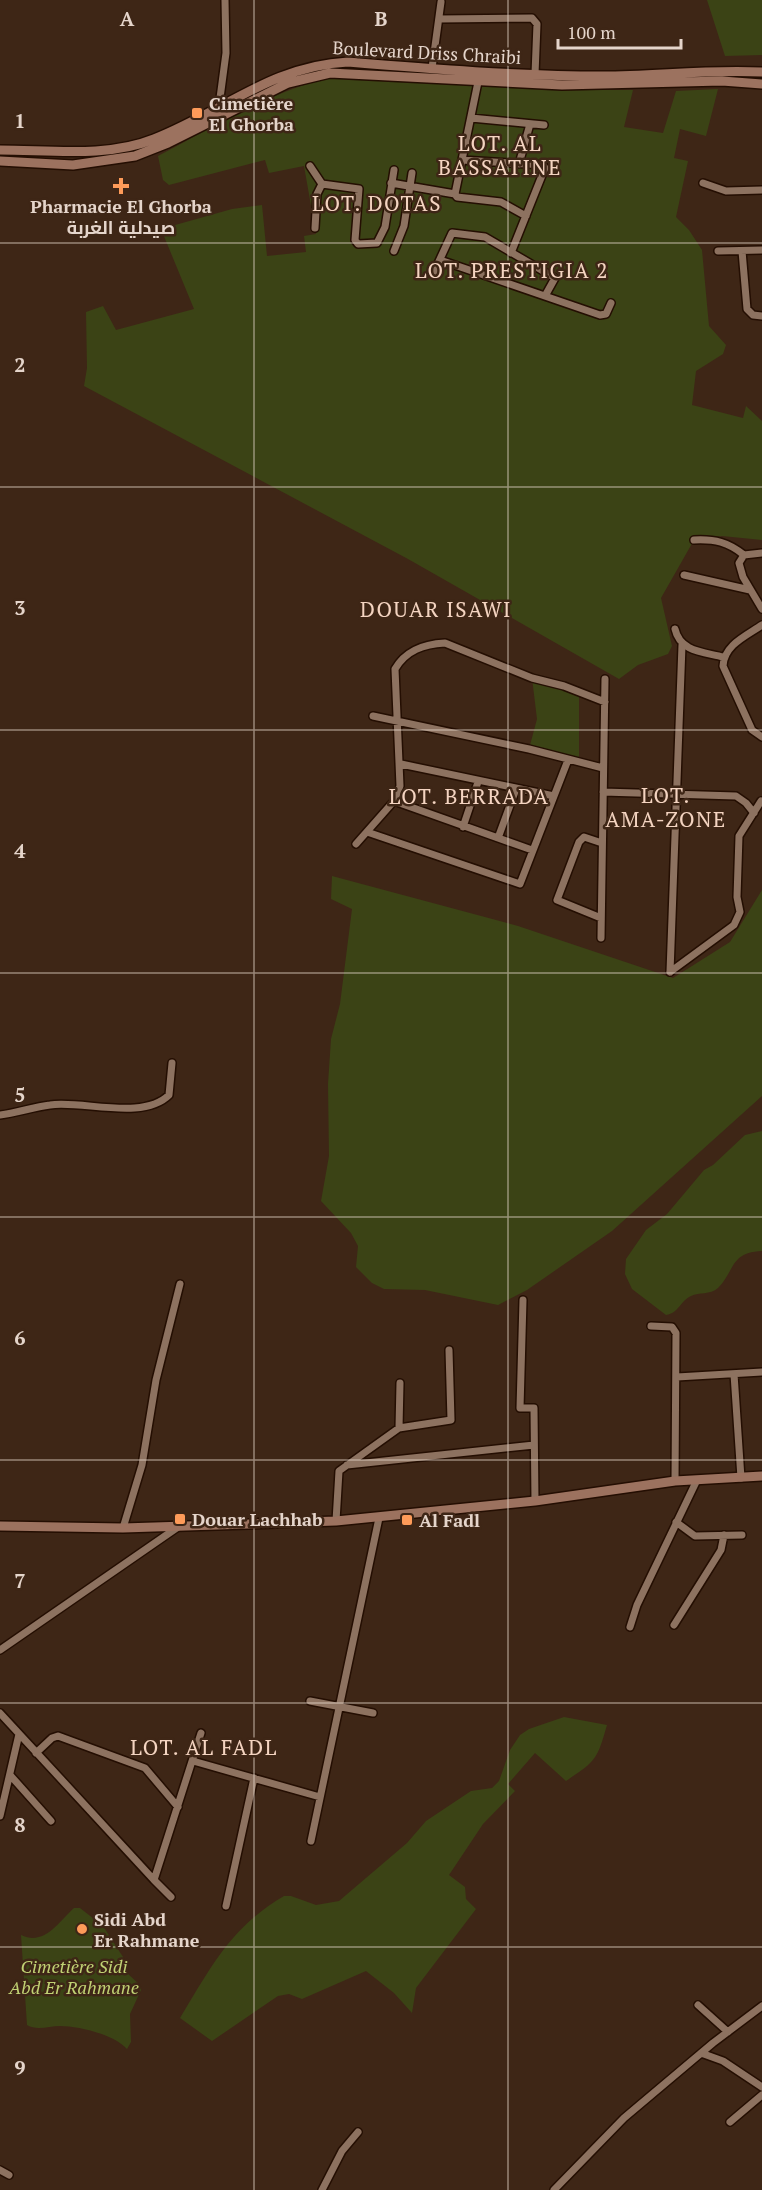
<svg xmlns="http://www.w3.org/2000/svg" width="762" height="2190" font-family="'PT Serif',Cairo,serif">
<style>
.green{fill:#3b4315}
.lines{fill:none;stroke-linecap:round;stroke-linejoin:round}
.street-casing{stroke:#240e02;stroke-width:10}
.secondary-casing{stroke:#240e02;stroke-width:12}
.street{stroke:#8d7260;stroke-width:7}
.secondary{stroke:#9c725f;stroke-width:9}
.grid{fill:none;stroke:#e5d5cb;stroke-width:1.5;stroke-opacity:0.55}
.poi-dot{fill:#fe9b59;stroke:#3e2616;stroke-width:2}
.labels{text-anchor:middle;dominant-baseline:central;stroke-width:5;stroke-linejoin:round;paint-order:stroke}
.street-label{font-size:18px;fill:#e5d5cb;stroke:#3e2616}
.poi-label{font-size:18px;font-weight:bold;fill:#e5d5cb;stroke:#3e2616;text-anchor:start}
.park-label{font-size:18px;font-style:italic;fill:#c1d274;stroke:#3e2616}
.quarter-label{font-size:21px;letter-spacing:1.5px;fill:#f4d4c1;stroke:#3e2616}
.grid-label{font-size:20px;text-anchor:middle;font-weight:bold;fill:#e5d5cb;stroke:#3e2616;stroke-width:5;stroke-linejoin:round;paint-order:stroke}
</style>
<rect width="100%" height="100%" fill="#3e2616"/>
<path class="green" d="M 707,0 L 762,0 L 762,55 L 725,56 Z
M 339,76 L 571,90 L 633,90 L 624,127 L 663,133 L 676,91 L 718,89 L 706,136 L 680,129 L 674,158 L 688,161 L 676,217 L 689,230 L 702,250 L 709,326 L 726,345 L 723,354 L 696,371 L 692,405 L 743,418 L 746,406 L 762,421 L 762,540 L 722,536 L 694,540 L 661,598 L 672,646 L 668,654 L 638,665 L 619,679 L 408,559 L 84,386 L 87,368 L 86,312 L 103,306 L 116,330 L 194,309 L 161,229 L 232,209 L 262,205 L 267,256 L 306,252 L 304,236 L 316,234 L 304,166 L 269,173 L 265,160 L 169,185 L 163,180 L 158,156 C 217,125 273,89 339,76 Z
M 532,678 L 579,691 L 579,761 L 529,749 L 537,719 Z
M 332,876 L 518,926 L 673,978 L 730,942 L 762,890 L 762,1096 L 612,1231 L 527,1290 L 498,1305 L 425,1290 L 384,1289 L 372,1283 L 356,1267 L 358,1246 L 351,1233 L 321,1201 L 329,1156 L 328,1084 L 331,1039 L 340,1004 L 352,909 L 331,899 Z
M 762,1131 L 762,1251 C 730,1252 735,1271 718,1288 C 710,1295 699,1292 691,1296 C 680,1301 679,1313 666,1315 L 632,1289 L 625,1274 L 626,1259 L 646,1230 L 667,1214 L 704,1170 L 713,1165 L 745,1135 Z
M 564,1717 L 607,1725 C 597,1760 596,1761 566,1781 L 535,1753 L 508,1784 L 515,1791 L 483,1824 L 449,1875 L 465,1887 L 466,1899 L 476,1909 L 416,1988 L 412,2013 L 394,1993 L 366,1971 L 302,1999 L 289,1994 L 278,1996 L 212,2041 L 180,2018 C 211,1967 231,1927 284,1896 L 291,1896 L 316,1905 L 339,1901 L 407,1843 L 426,1821 L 471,1791 L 492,1788 L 499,1781 L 510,1750 L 520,1735 L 529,1729 Z
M 74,1908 L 80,1908 L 103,1926 L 123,1957 L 127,1973 L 140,1985 L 141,1990 L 130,2014 L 131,2042 L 127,2049 C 115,2035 79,2026 60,2026 C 49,2026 37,2031 27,2025 L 21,1935 C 44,1946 58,1923 74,1908 Z"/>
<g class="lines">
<g class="street-casing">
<path id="street" d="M 439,19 L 532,18 L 537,24 L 535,74
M 432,68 L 441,2
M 478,82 L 455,194 L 457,197 L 501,202 L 526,216
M 221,106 L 220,98 L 226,53 L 225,0
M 471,118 L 544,125
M 462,160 L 543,165 L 545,168 L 511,253
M 519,164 L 530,124
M 310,166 L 322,184 L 359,189 L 355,240 L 358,244 L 377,243 L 385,227 L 394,170
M 391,183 L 455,194
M 703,183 L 726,191 L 762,190
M 315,228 L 317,194 L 322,184
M 394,251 L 404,226 L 412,173
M 718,251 L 762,250
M 742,251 L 747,309 L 753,315 L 762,316
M 440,260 L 600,315 L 606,314 L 611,303
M 434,272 L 452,233 L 485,237 L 555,278 L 545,296
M 694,540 C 715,539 728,542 744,555
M 762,553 L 744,555 L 739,563 L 743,577 L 762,609
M 684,575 L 750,590
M 762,625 C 746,636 724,645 723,666 L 752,730 L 762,737
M 675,629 C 680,652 704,652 723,657
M 373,716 L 529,749 L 603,768
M 401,764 L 554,796
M 603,792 L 736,796 L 746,803 L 754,813
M 394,801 L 532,850
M 463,827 L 478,782
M 367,832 L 520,884 L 568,760
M 498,838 L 516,789
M 356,844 L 394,801 L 400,786 L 395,669 C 406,650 424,644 445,643 L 532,678 L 564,686 L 605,702
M 601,918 L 557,900 L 579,842 L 584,837 L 602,843
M 601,938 L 605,679
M 670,972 L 682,645
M 670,972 L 734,925 L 740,912 L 737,897 L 739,836 L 761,801
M 0,1115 C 17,1113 33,1107 50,1105 C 82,1100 143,1121 169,1095 L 172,1063
M 523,1300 L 520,1408 L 534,1408 L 535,1501
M 651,1326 L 672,1327 L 676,1333 L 675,1481
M 734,1374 L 741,1478
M 677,1377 L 762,1372
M 400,1383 L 399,1428 L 451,1420 L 449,1350
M 347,1465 L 534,1445
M 336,1521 L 339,1471 L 399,1428
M 676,1522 L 695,1536 L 742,1535
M 123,1528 L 142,1465 L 156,1380 L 180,1284
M 674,1625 L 721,1550 L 724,1535
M 630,1627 L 637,1605 L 697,1480
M 0,1650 L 178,1527
M 310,1701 L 373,1713
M 0,1713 L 154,1880
M 36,1753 L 52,1738 L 58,1736 L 145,1768 L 178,1807
M 193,1761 L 320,1797
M 10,1775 L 51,1821
M 0,1816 L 19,1734
M 311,1841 L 379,1518
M 171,1897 L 154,1880 L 201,1733
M 226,1906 L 254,1778
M 698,2005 L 728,2032
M 701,2053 L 723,2061 L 762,2087
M 730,2122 L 762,2095
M 0,2170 L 9,2175
M 322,2190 L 342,2151 L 358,2132
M 554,2190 L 624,2118 L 713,2043 L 762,2006"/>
</g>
<g class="secondary-casing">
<path id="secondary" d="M 0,150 C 50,150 107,158 154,139 C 223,112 271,66 348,62 C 432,69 518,76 603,76 C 656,76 708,69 762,72
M 0,161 L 73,165 L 135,156 L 168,143 L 288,83 L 330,73 L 562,85 L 722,81 L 762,84
M 0,1526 L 123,1528 L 336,1521 L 535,1501 L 675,1481 L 762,1476"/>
</g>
<use href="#street" class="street"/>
<use href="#secondary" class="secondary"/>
</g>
<path class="grid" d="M 254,0 L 254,2190M 508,0 L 508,2190M 0,243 L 762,243M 0,487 L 762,487M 0,730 L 762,730M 0,973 L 762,973M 0,1217 L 762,1217M 0,1460 L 762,1460M 0,1703 L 762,1703M 0,1947 L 762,1947"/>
<g class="poi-dot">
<rect x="191" y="107" width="12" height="12" rx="3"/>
<path d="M118 177h6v6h6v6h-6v6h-6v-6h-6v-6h6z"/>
<rect x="174" y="1513" width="12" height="12" rx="3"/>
<rect x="401" y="1514" width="12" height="12" rx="3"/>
<circle cx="82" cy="1929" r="6"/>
</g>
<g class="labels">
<g class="street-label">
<text transform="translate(427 52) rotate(3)">Boulevard Driss Chraibi</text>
</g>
<g class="poi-label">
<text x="209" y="103">Cimetière<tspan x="209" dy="21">El Ghorba</tspan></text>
<text x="121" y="206" text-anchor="middle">Pharmacie El Ghorba<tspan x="121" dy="21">صيدلية الغربة</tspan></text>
<text x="192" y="1519">Douar Lachhab</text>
<text x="419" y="1520">Al Fadl</text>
<text x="94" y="1919">Sidi Abd<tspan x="94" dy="21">Er Rahmane</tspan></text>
</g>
<g class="park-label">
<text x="74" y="1966">Cimetière Sidi<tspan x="74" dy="21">Abd Er Rahmane</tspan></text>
</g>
<g class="quarter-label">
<text x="500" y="143">LOT. AL<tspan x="500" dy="24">BASSATINE</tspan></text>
<text x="377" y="203">LOT. DOTAS</text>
<text x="512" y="270">LOT. PRESTIGIA 2</text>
<text x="436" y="609">DOUAR ISAWI</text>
<text x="666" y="795">LOT.<tspan x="666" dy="24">AMA-ZONE</tspan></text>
<text x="469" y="796">LOT. BERRADA</text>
<text x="204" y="1747">LOT. AL FADL</text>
</g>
</g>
<g class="grid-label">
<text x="127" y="26">A</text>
<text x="381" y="26">B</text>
<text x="20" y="128">1</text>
<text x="20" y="372">2</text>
<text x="20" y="615">3</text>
<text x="20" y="858">4</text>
<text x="20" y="1102">5</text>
<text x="20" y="1345">6</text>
<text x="20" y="1588">7</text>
<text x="20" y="1832">8</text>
<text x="20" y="2075">9</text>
</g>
<path d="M558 39v9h123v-9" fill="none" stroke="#e5d5cb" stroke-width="3"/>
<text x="567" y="39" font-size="18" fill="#e5d5cb" stroke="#3e2616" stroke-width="4.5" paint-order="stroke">100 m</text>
</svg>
